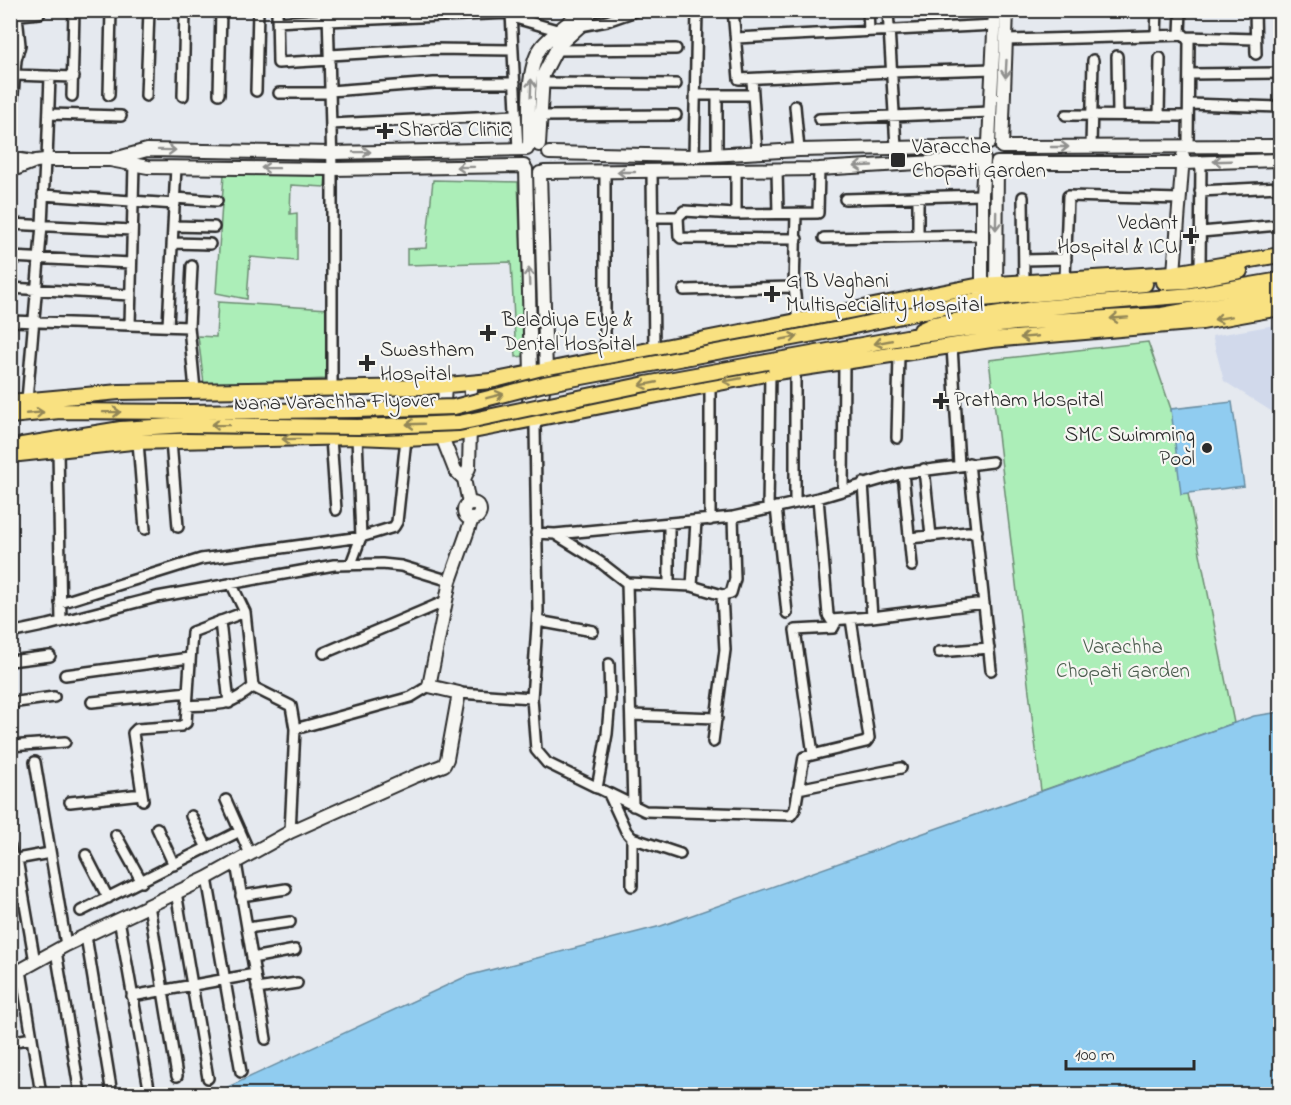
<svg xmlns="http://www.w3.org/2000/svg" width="1291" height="1105" font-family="'Indie Flower',sans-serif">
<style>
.built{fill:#d1d9eb}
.green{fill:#aceeb8;stroke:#6c8c72;stroke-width:1.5}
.water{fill:#90ccf0;stroke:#688ca1;stroke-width:1.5}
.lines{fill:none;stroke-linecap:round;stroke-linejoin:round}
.street-casing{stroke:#2b2b2b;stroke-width:14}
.secondary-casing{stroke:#2b2b2b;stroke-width:16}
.primary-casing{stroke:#2b2b2b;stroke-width:18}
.street{stroke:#f6f6f2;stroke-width:9}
.secondary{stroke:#f6f6f2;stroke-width:12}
.primary{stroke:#f9e181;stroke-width:14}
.primary-bridge-casing{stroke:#2b2b2b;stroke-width:18;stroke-linecap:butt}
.primary-bridge{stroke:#f9e181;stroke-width:14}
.oneway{stroke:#90908e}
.oneway2{stroke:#928656}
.poi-dot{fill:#2b2b2b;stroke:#f6f6f2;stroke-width:2}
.labels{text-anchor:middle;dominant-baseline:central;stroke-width:4.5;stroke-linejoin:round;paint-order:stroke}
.poi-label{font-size:21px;fill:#2b2b2b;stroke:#f6f6f2;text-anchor:start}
.street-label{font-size:21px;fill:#2b2b2b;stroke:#f6f6f2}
.park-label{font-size:21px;fill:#4b5c4e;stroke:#f6f6f2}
</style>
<rect width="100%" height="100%" fill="#e5e9ef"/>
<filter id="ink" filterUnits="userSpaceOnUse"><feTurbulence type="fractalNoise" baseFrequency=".0167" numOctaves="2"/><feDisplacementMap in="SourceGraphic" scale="12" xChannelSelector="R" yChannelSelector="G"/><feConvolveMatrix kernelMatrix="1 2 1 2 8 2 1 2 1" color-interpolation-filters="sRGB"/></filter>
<g filter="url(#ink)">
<path class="built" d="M 1280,324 L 1280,536 L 1274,413 L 1224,381 L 1212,336 Z"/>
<path class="green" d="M 224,174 L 326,176 L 325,187 L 291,185 L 290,214 L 297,213 L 297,261 L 250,257 L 247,299 L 216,293 Z
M 433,180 L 518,182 L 525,356 L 516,357 L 511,262 L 407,265 L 407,249 L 426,248 Z
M 218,302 L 328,309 L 327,379 L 204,384 L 198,336 L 216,337 Z
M 1148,342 L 1171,409 L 1234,723 L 1041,791 L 989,360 Z"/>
<path class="water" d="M 1232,402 L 1244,486 L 1181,494 L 1171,409 Z
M 1280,712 L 1280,1094 L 213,1094 L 467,976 L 661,926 L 1254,716 Z"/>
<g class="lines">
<g class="street-casing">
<path id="street" d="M 277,10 L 278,63 L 330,60
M 328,10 L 332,169 L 332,389
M 733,10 L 739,79 L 892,72 L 993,69
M 868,10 L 869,31
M 888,10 L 896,147
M 1255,10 L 1256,54
M 10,16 L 40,13
M 512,17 L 557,30
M 328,21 L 511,13 L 518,149
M 277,22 L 328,19
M 580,26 L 607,21 L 639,10
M 1180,34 L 1181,10
M 1156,35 L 1157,10
M 1186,37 L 1255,39
M 736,38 L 995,25
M 1007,40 L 1184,35 L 1189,42 L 1188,145
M 556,50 L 676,49
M 330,55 L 431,49 L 513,50
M 1117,56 L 1118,114
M 1189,74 L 1280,73
M 14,75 L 74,77
M 752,80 L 757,153
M 542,83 L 676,84
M 256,91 L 258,10
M 330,91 L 434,83 L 515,83
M 279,93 L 331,93
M 219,94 L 221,10
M 109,95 L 111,10
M 695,95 L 753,95
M 72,96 L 74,10
M 146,96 L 149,10
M 183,96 L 185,10
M 1189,104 L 1280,107
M 795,106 L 799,150
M 49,114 L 121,116
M 1066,115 L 1188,116
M 541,116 L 676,115
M 1159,116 L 1160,58
M 819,119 L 990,112
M 331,124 L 516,115
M 10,128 L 16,60 L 20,45 L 17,16
M 1091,147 L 1093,60
M 717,155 L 717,95
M 694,156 L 697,10
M 10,157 L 36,161
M 47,160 L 50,76
M 777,170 L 778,213
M 736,171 L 736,214
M 605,172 L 605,360
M 652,172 L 654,350
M 1200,191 L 1280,187
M 43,195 L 175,204
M 918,197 L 918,236
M 1023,197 L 1024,282
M 175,198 L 217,201
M 845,199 L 982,195
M 796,214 L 794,287 L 798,320
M 652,217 L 678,217 L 679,236 L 681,238 L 797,239
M 678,217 L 684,211 L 736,214 L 818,213 L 819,169
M 10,224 L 132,230
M 174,226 L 214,227
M 1201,232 L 1280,225
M 824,238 L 981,235
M 173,243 L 210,244
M 10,257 L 131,263
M 1024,260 L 1066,259
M 192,266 L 189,327 L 195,390
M 1200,269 L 1201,162
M 1065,279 L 1068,196 L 1180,199
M 10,288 L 130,295
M 684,290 L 794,287
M 10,321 L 189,327
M 130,325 L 134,164
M 168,326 L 176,167
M 952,346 L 959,465
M 795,364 L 795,503
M 710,385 L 710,520
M 27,400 L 42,225 L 45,160
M 539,417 L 535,427 L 538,611 L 532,698 L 536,750 L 547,763 L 645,811 L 791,815 L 795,809 L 804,757 L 866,742 L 869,738 L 851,619
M 331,438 L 336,510
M 897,438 L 899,355
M 171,441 L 178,527
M 138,442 L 145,529
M 58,450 L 61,622
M 969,463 L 991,670
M 924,469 L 931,536
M 903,473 L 912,566
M 863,483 L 872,617
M 843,489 L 844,363
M 818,498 L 828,615 L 831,620 L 872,617 L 984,603
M 776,507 L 787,613
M 768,509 L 770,373
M 669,524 L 669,585
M 536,533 L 555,534 L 733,517 L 818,498 L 903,473 L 992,462
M 555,534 L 600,562 L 627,583 L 692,586 L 722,595 L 725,650 L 713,742
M 910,538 L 977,531
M 351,564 L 361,537 L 357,437
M 231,583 L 245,612 L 253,687 L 291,706 L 295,729 L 290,832
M 627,583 L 633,806
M 692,586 L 696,521
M 722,595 L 731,593 L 735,579 L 733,517
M 60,603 L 201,559 L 361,537 L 394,527 L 397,522 L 406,439
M 220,621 L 229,703
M 538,621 L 593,631
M 10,633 L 48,625 L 157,597 L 334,565 L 382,564 L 401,566 L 450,581
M 939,652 L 989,648
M 324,653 L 446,601
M 10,661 L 50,656
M 65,675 L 189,658
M 459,693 L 532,698
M 92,702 L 188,692
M 10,703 L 54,697
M 187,706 C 220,704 227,708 253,687
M 631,715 L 717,718
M 295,729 L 411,697 L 429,686
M 10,746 L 65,742
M 813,754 L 795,630 L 833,628 L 837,620
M 35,762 L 66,945
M 597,788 L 607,734 L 610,700 L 609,664
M 798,789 L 901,768
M 609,794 L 626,831 L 632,838 L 680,854
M 143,800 L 133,733 L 137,729 L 181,726 L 186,723 L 192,632 L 245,612
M 226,800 L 250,854
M 70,802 L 142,794
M 191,816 L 207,848
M 157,828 L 174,865
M 116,835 L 142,882
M 10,847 L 13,860
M 86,855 L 108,898
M 17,859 L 35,962
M 11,860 L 50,853
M 236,863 L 266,1039
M 207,878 L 241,1072
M 632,886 L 632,838
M 176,892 L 208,1078
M 241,896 L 286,889
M 149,905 L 177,1076
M 81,911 L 240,831
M 119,919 L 150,1094
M 247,928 L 290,922
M 86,936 L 112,1094
M 56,951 L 80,1094
M 252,958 L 295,950
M 21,970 L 41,1094
M 257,989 L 297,983
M 132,996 L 255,974
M 10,1042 L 32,1038"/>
</g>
<g class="secondary-casing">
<path id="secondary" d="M 1007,10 L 1002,147 L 1280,146
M 989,143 L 995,10
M 539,145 L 543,75 L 558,46 L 580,26 L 592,10
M 529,146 C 530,118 524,67 543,45 C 554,32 570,24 581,10
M 549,153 L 694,156 L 799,150 L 985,146
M 114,159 L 147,150 L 332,153 L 527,149
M 526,169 L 531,374 L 528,418
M 10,171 L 36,161 L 45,160 L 110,160 L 148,167 L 332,169 L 524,166
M 544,172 L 819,169 L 984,159 L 982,195 L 982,295
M 1174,273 L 1183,156
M 996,294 L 997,163 L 1183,163 L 1280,160
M 445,386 L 442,437 L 455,470 L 464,479 L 469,503
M 539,415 L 546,372 L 540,173
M 464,479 L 469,468 L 471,384
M464 511a8 8 0 1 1 16 0a8 8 0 1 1-16 0Z
M 10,976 L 66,945 L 207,878 L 290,832 L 413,777 L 444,765 L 447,759 L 459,693 L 429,686 L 450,581 L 472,519"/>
</g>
<g class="primary-casing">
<path id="primary" d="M 1164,282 L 1185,281 L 1240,271
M 835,330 L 982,299 L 1145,284
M 921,330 L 934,324 L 1039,308 L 1192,295 L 1280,280
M 767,362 L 912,336 L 1015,323 L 1162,315 L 1280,294
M 10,402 L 119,392 L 426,387 L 491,381 L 981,285 L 1174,273 L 1280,255
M 10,416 L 60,411 L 186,412
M 22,445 L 121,429 L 186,425
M 10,455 L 132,442 L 357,437 L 406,439 L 442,437 L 770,373 L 991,340 L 1202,322 L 1280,308"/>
</g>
<use href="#street" class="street"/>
<use href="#secondary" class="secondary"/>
<use href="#primary" class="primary"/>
<g class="primary-bridge-casing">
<path id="primary-bridge" d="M 186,412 L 356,410 L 454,407 L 544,384 L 835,330
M 186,425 L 358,427 L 459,423 L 646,384 L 767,362"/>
</g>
<use href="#primary-bridge" class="primary-bridge"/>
</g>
<defs><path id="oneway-shaft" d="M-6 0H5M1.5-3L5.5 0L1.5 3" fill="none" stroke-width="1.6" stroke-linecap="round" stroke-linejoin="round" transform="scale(1.5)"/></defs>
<g class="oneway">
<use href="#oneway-shaft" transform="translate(1006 69) rotate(93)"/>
<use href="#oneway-shaft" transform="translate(531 88) rotate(-88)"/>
<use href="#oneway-shaft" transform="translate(1060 147)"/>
<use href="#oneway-shaft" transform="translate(167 150) rotate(1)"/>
<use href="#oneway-shaft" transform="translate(362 152) rotate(-1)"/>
<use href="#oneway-shaft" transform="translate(1222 161) rotate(178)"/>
<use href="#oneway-shaft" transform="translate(863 166) rotate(177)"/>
<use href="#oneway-shaft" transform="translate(465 167) rotate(179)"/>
<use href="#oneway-shaft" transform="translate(270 168) rotate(-179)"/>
<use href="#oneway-shaft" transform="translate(626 172) rotate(-180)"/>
<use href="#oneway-shaft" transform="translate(996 221) rotate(91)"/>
<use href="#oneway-shaft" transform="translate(529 277) rotate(-92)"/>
</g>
<g class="oneway2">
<use href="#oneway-shaft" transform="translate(1119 318) rotate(176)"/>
<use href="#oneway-shaft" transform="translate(1223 318) rotate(170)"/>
<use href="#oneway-shaft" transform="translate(1029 337) rotate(175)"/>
<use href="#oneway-shaft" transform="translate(789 338) rotate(-10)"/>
<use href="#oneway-shaft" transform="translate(883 342) rotate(169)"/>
<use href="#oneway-shaft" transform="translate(732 380) rotate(169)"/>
<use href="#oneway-shaft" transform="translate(648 384) rotate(169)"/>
<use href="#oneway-shaft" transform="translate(495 396) rotate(-14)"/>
<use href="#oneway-shaft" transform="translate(112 412) rotate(-1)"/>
<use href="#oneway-shaft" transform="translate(35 413) rotate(-5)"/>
<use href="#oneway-shaft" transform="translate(415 424) rotate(178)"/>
<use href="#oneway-shaft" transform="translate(220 425) rotate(-179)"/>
<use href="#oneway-shaft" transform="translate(291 439) rotate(179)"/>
</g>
</g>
<g class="poi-dot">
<path d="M382 122h6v6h6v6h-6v6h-6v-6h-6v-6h6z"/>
<rect x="890" y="152" width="16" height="16" rx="3"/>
<path d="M1188 227h6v6h6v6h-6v6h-6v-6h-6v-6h6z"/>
<path d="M769 285h6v6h6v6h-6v6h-6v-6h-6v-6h6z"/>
<path d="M485 324h6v6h6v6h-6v6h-6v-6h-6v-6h6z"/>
<path d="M364 354h6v6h6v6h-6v6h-6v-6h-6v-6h6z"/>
<path d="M938 392h6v6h6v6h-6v6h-6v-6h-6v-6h6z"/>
<circle cx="1207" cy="448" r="6"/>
</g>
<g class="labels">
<g class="poi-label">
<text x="398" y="131">Sharda Clinic</text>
<text x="912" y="148">Varaccha<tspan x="912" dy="24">Chopati Garden</tspan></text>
<text x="1178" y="224" text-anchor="end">Vedant<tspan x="1178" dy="24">Hospital &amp; ICU</tspan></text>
<text x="786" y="282">G B Vaghani<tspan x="786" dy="24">Multispeciality Hospital</tspan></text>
<text x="502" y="321">Beladiya Eye &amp;<tspan x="502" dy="24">Dental Hospital</tspan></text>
<text x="380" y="351">Swastham<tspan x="380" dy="24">Hospital</tspan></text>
<text x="954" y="401">Pratham Hospital</text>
<text x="1195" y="436" text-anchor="end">SMC Swimming<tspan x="1195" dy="24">Pool</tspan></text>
</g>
<g class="street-label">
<text transform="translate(335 403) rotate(-1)">Nana Varachha Flyover</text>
</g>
<g class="park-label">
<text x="1123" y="648">Varachha<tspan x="1123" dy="24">Chopati Garden</tspan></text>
</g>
</g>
<rect width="1291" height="1105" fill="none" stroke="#f6f6f2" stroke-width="36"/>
<rect x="18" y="18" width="1255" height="1069" fill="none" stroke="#2b2b2b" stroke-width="2" filter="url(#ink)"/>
<path d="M1066 1060v9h128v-9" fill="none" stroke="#2b2b2b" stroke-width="3"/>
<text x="1075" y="1060" font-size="18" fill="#2b2b2b" stroke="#f6f6f2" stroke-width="4.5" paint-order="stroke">100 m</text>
</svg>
